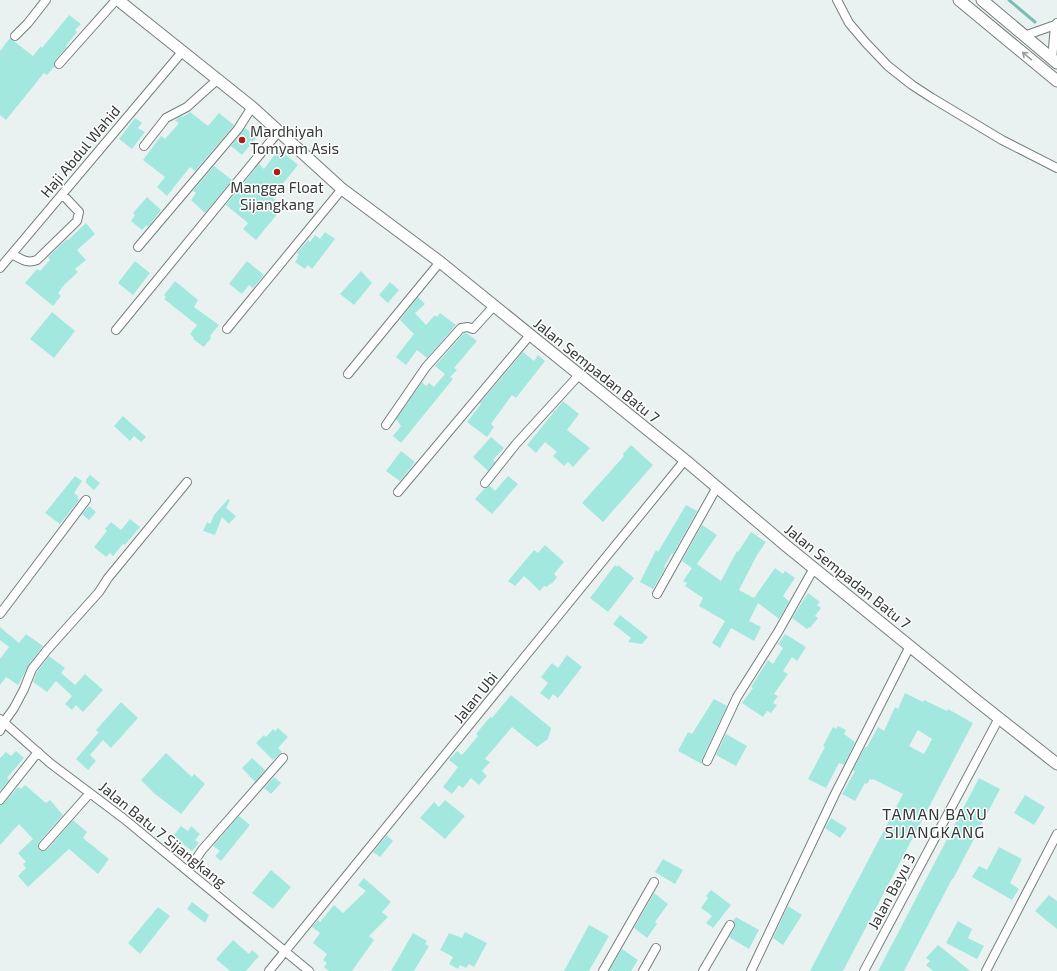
<svg xmlns="http://www.w3.org/2000/svg" width="1057" height="971" font-family="'Exo 2',sans-serif">
<style>
.lines{fill:none;stroke-linecap:round;stroke-linejoin:round}
.stream{stroke:#79bdb4;stroke-width:3}
.building{fill:#a3e8df;fill-rule:evenodd}
.street-casing{stroke:#767e7c;stroke-width:10}
.secondary-casing{stroke:#767e7c;stroke-width:13}
.street{stroke:#fff;stroke-width:8}
.secondary{stroke:#fff;stroke-width:11}
.oneway{stroke:#9a9c9c}
.poi-dot{fill:#ad1c19;stroke:#fff;stroke-width:1.5}
.labels{text-anchor:middle;dominant-baseline:central;stroke-width:3;stroke-linejoin:round;paint-order:stroke}
.poi-label{font-size:15px;fill:#353938;stroke:#fff;text-anchor:start}
.street-label{font-size:15px;fill:#353938;stroke:#fff}
.neighbourhood-label{font-size:16px;letter-spacing:1px;fill:#313736;stroke:#fff}
</style>
<rect width="100%" height="100%" fill="#eaf2f1"/>
<g class="lines">
<path class="stream" d="M 1009,0 L 1035,22"/>
</g>
<path class="building" d="M 69,15 L 81,24 L 75,30 L 77,32 L 66,46 L 67,47 L 55,60 L 54,63 L 54,67 L 47,75 L 44,73 L 6,120 L 0,115 L 0,51 L 10,38 L 33,56 L 41,46 L 42,48 Z
M 190,112 L 208,126 L 219,113 L 234,125 L 195,171 L 190,167 L 167,196 L 157,187 L 165,177 L 143,160 L 161,136 L 165,139 L 179,123 L 175,121 L 178,118 L 182,116 L 183,117 Z
M 135,118 L 142,123 L 138,128 L 145,132 L 132,149 L 119,139 Z
M 245,128 L 257,137 L 242,155 L 231,146 Z
M 279,149 L 298,165 L 272,197 L 282,205 L 278,210 L 279,212 L 256,240 L 243,229 L 248,223 L 226,205 L 259,164 L 264,169 Z
M 214,166 L 232,180 L 205,213 L 191,200 L 196,193 L 193,191 Z
M 147,197 L 161,210 L 148,227 L 147,225 L 142,230 L 131,221 L 135,215 L 133,213 Z
M 86,223 L 95,234 L 77,250 L 86,260 L 75,269 L 78,272 L 65,284 L 58,293 L 61,296 L 53,306 L 25,283 L 37,269 L 40,271 L 50,260 L 48,257 L 67,239 L 68,240 Z
M 325,232 L 335,239 L 312,269 L 308,265 L 305,269 L 295,262 L 298,258 L 296,257 L 299,255 L 297,253 L 308,240 L 310,242 L 315,235 L 320,239 Z
M 135,261 L 150,273 L 133,295 L 118,283 Z
M 247,261 L 264,275 L 253,288 L 249,285 L 242,294 L 229,284 Z
M 361,271 L 372,283 L 354,305 L 340,294 Z
M 175,281 L 198,300 L 194,307 L 219,325 L 210,336 L 211,338 L 204,347 L 193,339 L 194,338 L 190,334 L 197,325 L 164,299 L 166,297 L 164,295 Z
M 390,282 L 399,290 L 388,303 L 379,295 Z
M 418,297 L 425,304 L 415,313 L 426,325 L 435,315 L 437,317 L 440,313 L 456,325 L 427,358 L 417,350 L 406,365 L 396,357 L 414,334 L 400,320 Z
M 52,312 L 75,331 L 54,358 L 30,339 Z
M 464,333 L 468,334 L 477,341 L 454,368 L 457,370 L 450,377 L 453,379 L 401,443 L 393,436 L 401,426 L 396,419 L 422,382 L 426,386 L 429,383 L 434,387 L 445,374 L 435,366 Z
M 523,352 L 534,361 L 538,355 L 545,361 L 516,398 L 512,395 L 491,424 L 494,427 L 487,437 L 467,422 L 481,404 L 480,403 Z
M 563,401 L 579,414 L 567,430 L 590,448 L 573,467 L 568,462 L 564,466 L 553,456 L 557,452 L 545,442 L 536,453 L 527,445 Z
M 123,416 L 146,437 L 141,442 L 134,436 L 130,441 L 114,426 Z
M 491,437 L 504,448 L 493,460 L 495,462 L 488,471 L 473,457 Z
M 631,445 L 653,465 L 603,522 L 582,503 L 624,456 L 623,454 Z
M 401,451 L 415,462 L 400,481 L 386,471 Z
M 90,475 L 100,483 L 94,490 L 86,483 L 86,480 Z
M 75,476 L 82,481 L 74,493 L 78,496 L 77,497 L 79,500 L 60,524 L 45,513 Z
M 508,476 L 518,484 L 492,514 L 475,499 L 485,488 L 490,486 L 495,491 Z
M 228,499 L 230,500 L 226,508 L 236,516 L 229,524 L 222,517 L 215,535 L 203,531 L 207,522 L 210,524 L 214,515 Z
M 686,505 L 697,511 L 673,554 L 672,553 L 664,567 L 665,568 L 653,589 L 640,582 L 656,550 L 658,552 Z
M 89,506 L 96,512 L 89,520 L 82,514 Z
M 130,519 L 140,527 L 125,545 L 123,544 L 113,556 L 110,553 L 106,557 L 94,547 L 107,531 L 105,529 L 111,522 L 121,530 Z
M 702,525 L 717,535 L 697,564 L 721,581 L 737,551 L 738,552 L 751,532 L 766,542 L 757,555 L 739,590 L 754,598 L 775,568 L 783,574 L 785,571 L 795,578 L 783,596 L 789,601 L 779,619 L 758,603 L 749,621 L 761,627 L 754,641 L 731,628 L 720,648 L 712,643 L 725,621 L 699,606 L 703,598 L 685,586 L 687,583 L 683,581 L 692,568 L 682,561 Z
M 545,545 L 564,562 L 554,574 L 557,577 L 552,584 L 551,583 L 547,587 L 544,586 L 540,591 L 524,576 L 515,586 L 508,581 L 534,550 L 538,553 Z
M 615,565 L 617,567 L 618,565 L 634,578 L 608,612 L 590,598 Z
M 808,593 L 820,602 L 817,605 L 821,608 L 815,616 L 818,618 L 810,628 L 809,627 L 807,629 L 792,618 Z
M 620,615 L 648,637 L 642,644 L 628,642 L 631,638 L 613,624 Z
M 0,627 L 19,643 L 26,634 L 43,646 L 28,666 L 22,678 L 18,685 L 6,677 L 0,685 L 0,659 L 9,647 L 0,640 Z
M 785,634 L 806,647 L 797,661 L 792,657 L 783,671 L 788,674 L 774,694 L 778,696 L 773,703 L 777,705 L 771,713 L 767,711 L 763,717 L 742,703 L 753,688 L 751,687 L 768,660 L 773,664 L 783,648 L 778,644 Z
M 567,655 L 582,667 L 558,698 L 553,694 L 549,700 L 540,693 L 548,683 L 541,677 L 552,663 L 558,668 Z
M 49,656 L 65,668 L 61,673 L 75,685 L 85,674 L 103,690 L 83,712 L 76,705 L 72,710 L 65,704 L 72,696 L 56,681 L 47,692 L 33,682 L 37,672 Z
M 905,693 L 923,702 L 924,700 L 947,711 L 948,709 L 973,723 L 843,971 L 810,971 L 903,794 L 873,779 L 872,780 L 870,779 L 867,784 L 865,783 L 855,801 L 842,794 L 855,771 L 853,770 L 865,747 L 867,747 L 878,727 L 884,731 L 895,707 L 898,709 ZM 918,730 L 932,739 L 924,754 L 909,746 Z
M 511,695 L 551,728 L 548,739 L 537,747 L 512,727 L 485,759 L 490,762 L 482,771 L 487,776 L 479,785 L 471,778 L 463,788 L 459,785 L 452,794 L 443,787 L 458,767 L 449,760 L 457,751 L 462,755 L 478,736 L 476,734 L 490,717 L 492,718 Z
M 714,699 L 727,706 L 702,759 L 702,764 L 678,751 L 688,732 L 692,734 Z
M 121,702 L 138,718 L 111,748 L 103,740 L 90,755 L 96,761 L 88,770 L 76,759 L 99,732 L 96,730 Z
M 838,726 L 846,730 L 844,734 L 855,742 L 844,765 L 839,763 L 826,788 L 808,779 L 825,747 L 823,746 L 833,727 L 836,729 Z
M 278,728 L 288,737 L 278,748 L 282,752 L 273,760 L 256,743 L 264,735 L 266,737 L 273,729 L 275,731 Z
M 726,734 L 747,746 L 736,766 L 716,755 Z
M 16,751 L 24,758 L 7,778 L 9,780 L 0,791 L 0,758 L 6,752 L 11,756 Z
M 166,753 L 192,777 L 194,774 L 205,784 L 181,814 L 155,794 L 141,780 Z
M 252,758 L 265,770 L 255,782 L 242,768 Z
M 274,777 L 281,783 L 271,794 L 264,788 Z
M 979,778 L 1000,789 L 953,879 L 952,879 L 904,971 L 878,971 Z
M 25,785 L 46,803 L 50,800 L 63,815 L 39,842 L 38,845 L 39,850 L 42,851 L 47,850 L 73,820 L 87,832 L 83,838 L 109,859 L 98,874 L 69,849 L 28,887 L 18,876 L 26,868 L 23,864 L 26,862 L 18,853 L 33,839 L 19,824 L 0,845 L 0,805 L 4,803 L 18,787 L 21,789 Z
M 1025,795 L 1045,807 L 1034,825 L 1014,813 Z
M 445,800 L 465,816 L 445,839 L 420,818 L 434,802 L 439,807 Z
M 239,816 L 250,825 L 221,861 L 215,856 L 220,851 L 213,846 Z
M 831,818 L 847,828 L 840,838 L 825,828 Z
M 181,826 L 188,831 L 191,826 L 200,834 L 195,840 L 199,843 L 192,851 L 173,836 Z
M 387,835 L 393,841 L 380,857 L 373,852 Z
M 999,847 L 1022,859 L 1010,883 L 1019,889 L 1012,900 L 972,877 L 979,866 L 987,870 Z
M 663,859 L 683,870 L 675,884 L 655,872 Z
M 271,870 L 291,887 L 273,909 L 252,893 Z
M 364,878 L 391,902 L 382,912 L 388,917 L 369,936 L 374,940 L 352,971 L 329,971 L 324,967 L 327,963 L 323,960 L 327,954 L 313,943 L 320,933 L 312,927 L 318,920 L 320,922 L 334,905 L 343,913 L 366,891 L 358,885 Z
M 711,890 L 731,905 L 713,928 L 706,923 L 712,916 L 701,908 L 708,898 L 706,896 Z
M 654,893 L 668,904 L 655,922 L 657,924 L 647,938 L 634,928 Z
M 1049,895 L 1057,901 L 1057,929 L 1035,911 Z
M 192,902 L 209,915 L 205,923 L 187,909 Z
M 788,906 L 802,915 L 783,945 L 773,938 Z
M 158,907 L 170,916 L 140,954 L 128,943 Z
M 736,917 L 759,930 L 749,949 L 729,937 L 735,927 L 735,925 L 733,921 Z
M 958,921 L 972,929 L 968,938 L 984,946 L 977,959 L 946,943 Z
M 589,925 L 609,936 L 589,971 L 564,971 Z
M 465,932 L 487,943 L 474,967 L 469,964 L 466,968 L 460,965 L 458,969 L 449,964 L 453,957 L 440,950 L 449,933 L 462,938 Z
M 413,933 L 427,941 L 425,944 L 429,946 L 414,971 L 391,971 Z
M 233,940 L 249,954 L 252,950 L 259,956 L 246,971 L 230,971 L 216,959 Z
M 938,945 L 947,952 L 970,971 L 933,971 L 926,965 L 930,961 L 926,958 Z
M 622,949 L 638,960 L 631,971 L 609,971 Z"/>
<g class="lines">
<g class="street-casing">
<path id="street" d="M 837,0 L 849,23 L 866,43 L 888,66 L 912,85 L 932,98 L 1002,140 L 1057,168
M 15,36 L 28,23 L 46,0
M 1024,36 L 1055,25 L 1057,23
M 1052,60 L 1055,25
M 59,64 L 116,0
M 144,146 L 166,118 L 187,107 L 218,79
M 138,247 L 238,129 L 252,107
M 12,254 C 21,259 27,264 37,260 L 77,221 L 79,212 L 63,195
M 0,268 L 182,52
M 227,329 L 342,189
M 116,330 L 279,131
M 348,374 L 440,262
M 386,425 L 426,367 L 461,328 L 468,327 L 473,329 L 494,306
M 485,483 L 516,444 L 579,375
M 398,492 L 530,335
M 657,594 L 717,487
M 0,614 L 86,500
M 0,719 L 50,763 L 123,818 L 309,971
M 0,731 L 4,722 L 14,708 L 24,689 L 32,669 L 47,650 L 99,592 L 108,578 L 187,482
M 707,761 L 737,697 L 778,632 L 814,568
M 0,800 L 38,752
M 43,846 L 90,793
M 188,871 L 202,850 L 283,758
M 269,971 L 685,460
M 603,971 L 654,882
M 643,971 L 656,948
M 703,971 L 730,925
M 751,971 L 835,794 L 910,646
M 864,971 L 999,718
M 986,971 L 1057,834"/>
</g>
<g class="secondary-casing">
<path id="secondary" d="M 118,0 L 252,107 L 342,189 L 440,262 L 685,460 L 784,544 L 976,700 L 1057,764
M 959,0 L 1057,81
M 982,0 L 1057,63"/>
</g>
<use href="#street" class="street"/>
<use href="#secondary" class="secondary"/>
</g>
<defs><path id="oneway-shaft" d="M-6 0H5M1.5-3L5.5 0L1.5 3" fill="none" stroke-width="1.6" stroke-linecap="round" stroke-linejoin="round"/></defs>
<use class="oneway" href="#oneway-shaft" transform="translate(1027 56) rotate(-141)"/>
<g class="poi-dot">
<circle cx="242" cy="140" r="4"/>
<circle cx="277" cy="172" r="4"/>
</g>
<g class="labels">
<g class="poi-label">
<text x="250" y="131">Mardhiyah<tspan x="250" dy="17">Tomyam Asis</tspan></text>
<text x="277" y="187" text-anchor="middle">Mangga Float<tspan x="277" dy="17">Sijangkang</tspan></text>
</g>
<g class="street-label">
<text transform="translate(80 151) rotate(-50)">Haji Abdul Wahid</text>
<text transform="translate(597 370) rotate(39)">Jalan Sempadan Batu 7</text>
<text transform="translate(848 576) rotate(39)">Jalan Sempadan Batu 7</text>
<text transform="translate(475 697) rotate(-51)">Jalan Ubi</text>
<text transform="translate(163 834) rotate(39)">Jalan Batu 7 Sijangkang</text>
<text transform="translate(891 891) rotate(-62)">Jalan Bayu 3</text>
</g>
<g class="neighbourhood-label">
<text x="935" y="813">TAMAN BAYU<tspan x="935" dy="18">SIJANGKANG</tspan></text>
</g>
</g>
</svg>
